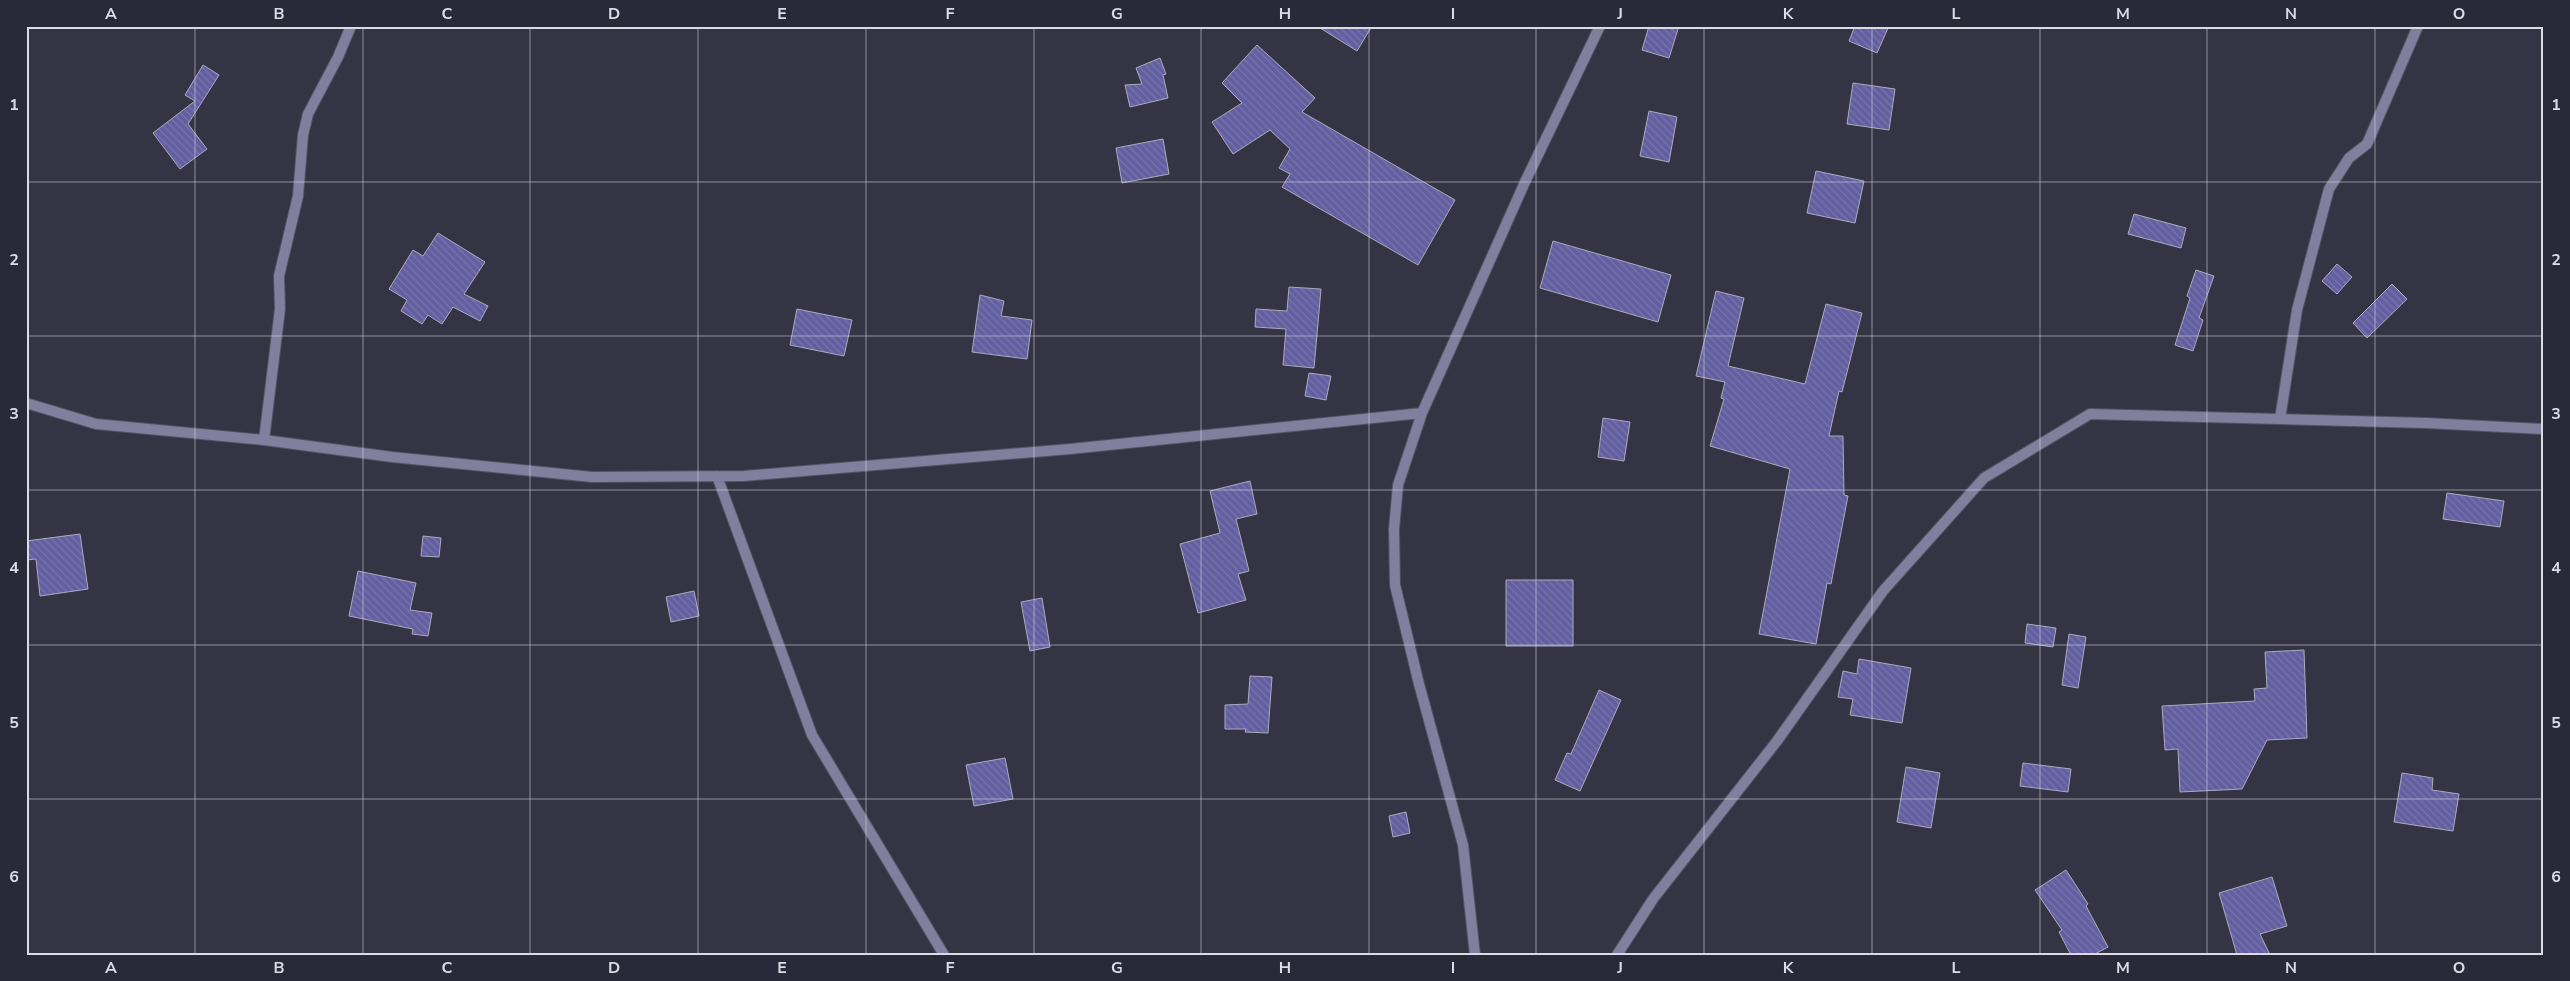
<svg xmlns="http://www.w3.org/2000/svg" width="2570" height="981" font-family="'Nunito Sans',sans-serif">
<style>
.building{fill:url(#building-back-hatch);stroke:#ababbf}
.lines{fill:none;stroke-linecap:round;stroke-linejoin:round}
.street-casing{stroke:#525261;stroke-width:12}
.street{stroke:#80809e;stroke-width:10}
.grid{fill:none;stroke:#dbdbe6;stroke-width:1;stroke-opacity:0.55}
.neatline{fill:none;stroke:#dbdbe6;stroke-width:2}
.grid-label{font-size:16px;text-anchor:middle;font-weight:bold;fill:#dbdbe6}
</style>
<defs>
<pattern id="building-back-hatch" width="6" height="6" patternUnits="userSpaceOnUse" patternTransform="scale(1.25)"><rect width="6" height="6" fill="#635e9f"/><path d="M-1 5l2 2M0 0l6 6M5-1l2 2" fill="none" stroke="#7974ac"/></pattern>
</defs>
<rect width="100%" height="100%" fill="#343444"/>
<path class="building" d="M 1317,26 L 1372,26 L 1357,51 Z
M 1649,26 L 1679,26 L 1669,58 L 1642,50 Z
M 1855,26 L 1889,26 L 1877,53 L 1849,41 Z
M 1257,45 L 1315,98 L 1302,112 L 1455,200 L 1418,265 L 1282,187 L 1290,174 L 1279,168 L 1290,149 L 1270,130 L 1233,154 L 1212,122 L 1242,103 L 1222,83 Z
M 1160,58 L 1166,74 L 1163,75 L 1168,98 L 1130,107 L 1125,85 L 1142,84 L 1136,68 Z
M 203,65 L 219,75 L 188,124 L 207,149 L 180,169 L 153,133 L 195,101 L 185,95 Z
M 1853,83 L 1895,89 L 1889,130 L 1847,124 Z
M 1649,111 L 1677,117 L 1669,162 L 1640,156 Z
M 1163,139 L 1169,174 L 1122,183 L 1116,148 Z
M 1816,171 L 1864,181 L 1855,223 L 1807,213 Z
M 2134,214 L 2186,228 L 2181,248 L 2128,234 Z
M 438,233 L 485,262 L 464,294 L 488,306 L 480,321 L 453,307 L 442,324 L 428,315 L 422,324 L 401,311 L 407,300 L 389,289 L 413,250 L 423,256 Z
M 1553,241 L 1671,275 L 1658,322 L 1540,288 Z
M 2337,264 L 2352,277 L 2337,294 L 2322,281 Z
M 2196,270 L 2214,276 L 2199,318 L 2203,320 L 2193,351 L 2175,345 L 2190,298 L 2187,296 Z
M 2392,284 L 2407,299 L 2367,338 L 2353,323 Z
M 1289,287 L 1321,289 L 1314,368 L 1283,365 L 1286,329 L 1255,327 L 1256,309 L 1287,311 Z
M 1716,291 L 1744,298 L 1728,366 L 1805,384 L 1826,304 L 1862,313 L 1842,392 L 1839,391 L 1829,436 L 1843,436 L 1844,495 L 1848,496 L 1831,584 L 1827,583 L 1816,644 L 1759,634 L 1790,469 L 1710,446 L 1724,399 L 1721,398 L 1725,382 L 1696,376 Z
M 980,295 L 1004,301 L 1001,316 L 1032,320 L 1027,359 L 972,352 Z
M 797,309 L 852,320 L 844,356 L 790,345 Z
M 1309,373 L 1331,376 L 1326,400 L 1305,396 Z
M 1603,418 L 1630,422 L 1624,461 L 1598,457 Z
M 1250,481 L 1257,514 L 1236,519 L 1249,571 L 1238,574 L 1246,600 L 1198,613 L 1180,544 L 1220,533 L 1210,491 Z
M 2447,493 L 2504,501 L 2500,527 L 2443,519 Z
M 80,534 L 88,589 L 40,596 L 36,559 L 26,560 L 26,541 Z
M 423,536 L 441,538 L 439,557 L 421,556 Z
M 358,571 L 416,583 L 410,610 L 432,613 L 428,636 L 412,634 L 413,629 L 349,616 Z
M 1506,580 L 1573,580 L 1573,646 L 1506,646 Z
M 694,591 L 699,616 L 671,622 L 666,597 Z
M 1042,598 L 1050,647 L 1030,651 L 1021,602 Z
M 2027,624 L 2056,628 L 2053,647 L 2025,643 Z
M 2069,634 L 2086,637 L 2078,688 L 2062,685 Z
M 2304,650 L 2307,738 L 2267,740 L 2242,789 L 2180,792 L 2178,749 L 2165,750 L 2162,706 L 2255,701 L 2254,689 L 2267,688 L 2265,652 Z
M 1859,659 L 1911,668 L 1902,723 L 1850,715 L 1853,699 L 1838,697 L 1843,671 L 1857,674 Z
M 1250,676 L 1272,677 L 1268,733 L 1245,732 L 1246,729 L 1225,729 L 1225,705 L 1248,704 Z
M 1599,690 L 1621,700 L 1580,791 L 1555,780 L 1567,753 L 1571,754 Z
M 1005,758 L 1013,799 L 974,806 L 966,765 Z
M 2023,763 L 2071,769 L 2068,792 L 2020,786 Z
M 1906,767 L 1940,773 L 1931,828 L 1897,822 Z
M 2402,773 L 2433,778 L 2432,790 L 2459,794 L 2453,831 L 2394,822 Z
M 1406,812 L 1410,833 L 1393,837 L 1389,816 Z
M 2066,870 L 2088,904 L 2086,906 L 2108,947 L 2093,955 L 2071,955 L 2059,932 L 2062,930 L 2035,890 Z
M 2272,877 L 2287,926 L 2260,934 L 2270,955 L 2237,955 L 2219,893 Z"/>
<g class="lines">
<g class="street-casing">
<path id="street" d="M 26,403 L 96,424 L 264,440 L 392,457 L 592,477 L 744,476 L 1070,449 L 1422,413
M 2280,419 L 2297,310 L 2329,189 L 2349,158 L 2367,144 L 2418,26
M 264,440 L 280,309 L 279,276 L 298,196 L 303,135 L 308,114 L 338,57 L 351,26
M 717,476 L 812,735 L 944,955
M 1475,955 L 1463,845 L 1419,684 L 1395,585 L 1394,529 L 1398,485 L 1422,413 L 1525,182 L 1600,26
M 1617,955 L 1653,899 L 1777,741 L 1883,591 L 1984,478 L 2090,414 L 2426,423 L 2544,429"/>
</g>
<use href="#street" class="street"/>
</g>
<path class="grid" d="M 195,26 L 195,955M 363,26 L 363,955M 530,26 L 530,955M 698,26 L 698,955M 866,26 L 866,955M 1034,26 L 1034,955M 1201,26 L 1201,955M 1369,26 L 1369,955M 1536,26 L 1536,955M 1704,26 L 1704,955M 1872,26 L 1872,955M 2040,26 L 2040,955M 2207,26 L 2207,955M 2375,26 L 2375,955M 26,182 L 2544,182M 26,336 L 2544,336M 26,490 L 2544,490M 26,645 L 2544,645M 26,799 L 2544,799"/>
<rect width="2570" height="981" fill="none" stroke="#2a293a" stroke-width="55"/>
<rect x="28" y="28" width="2514" height="926" class="neatline"/>
<g class="grid-label">
<text x="111" y="19">A</text>
<text x="279" y="19">B</text>
<text x="447" y="19">C</text>
<text x="614" y="19">D</text>
<text x="782" y="19">E</text>
<text x="950" y="19">F</text>
<text x="1117" y="19">G</text>
<text x="1285" y="19">H</text>
<text x="1453" y="19">I</text>
<text x="1620" y="19">J</text>
<text x="1788" y="19">K</text>
<text x="1956" y="19">L</text>
<text x="2123" y="19">M</text>
<text x="2291" y="19">N</text>
<text x="2459" y="19">O</text>
<text x="14" y="110">1</text>
<text x="2556" y="110">1</text>
<text x="14" y="265">2</text>
<text x="2556" y="265">2</text>
<text x="14" y="419">3</text>
<text x="2556" y="419">3</text>
<text x="14" y="573">4</text>
<text x="2556" y="573">4</text>
<text x="14" y="728">5</text>
<text x="2556" y="728">5</text>
<text x="14" y="882">6</text>
<text x="2556" y="882">6</text>
<text x="111" y="973">A</text>
<text x="279" y="973">B</text>
<text x="447" y="973">C</text>
<text x="614" y="973">D</text>
<text x="782" y="973">E</text>
<text x="950" y="973">F</text>
<text x="1117" y="973">G</text>
<text x="1285" y="973">H</text>
<text x="1453" y="973">I</text>
<text x="1620" y="973">J</text>
<text x="1788" y="973">K</text>
<text x="1956" y="973">L</text>
<text x="2123" y="973">M</text>
<text x="2291" y="973">N</text>
<text x="2459" y="973">O</text>
</g>
</svg>
